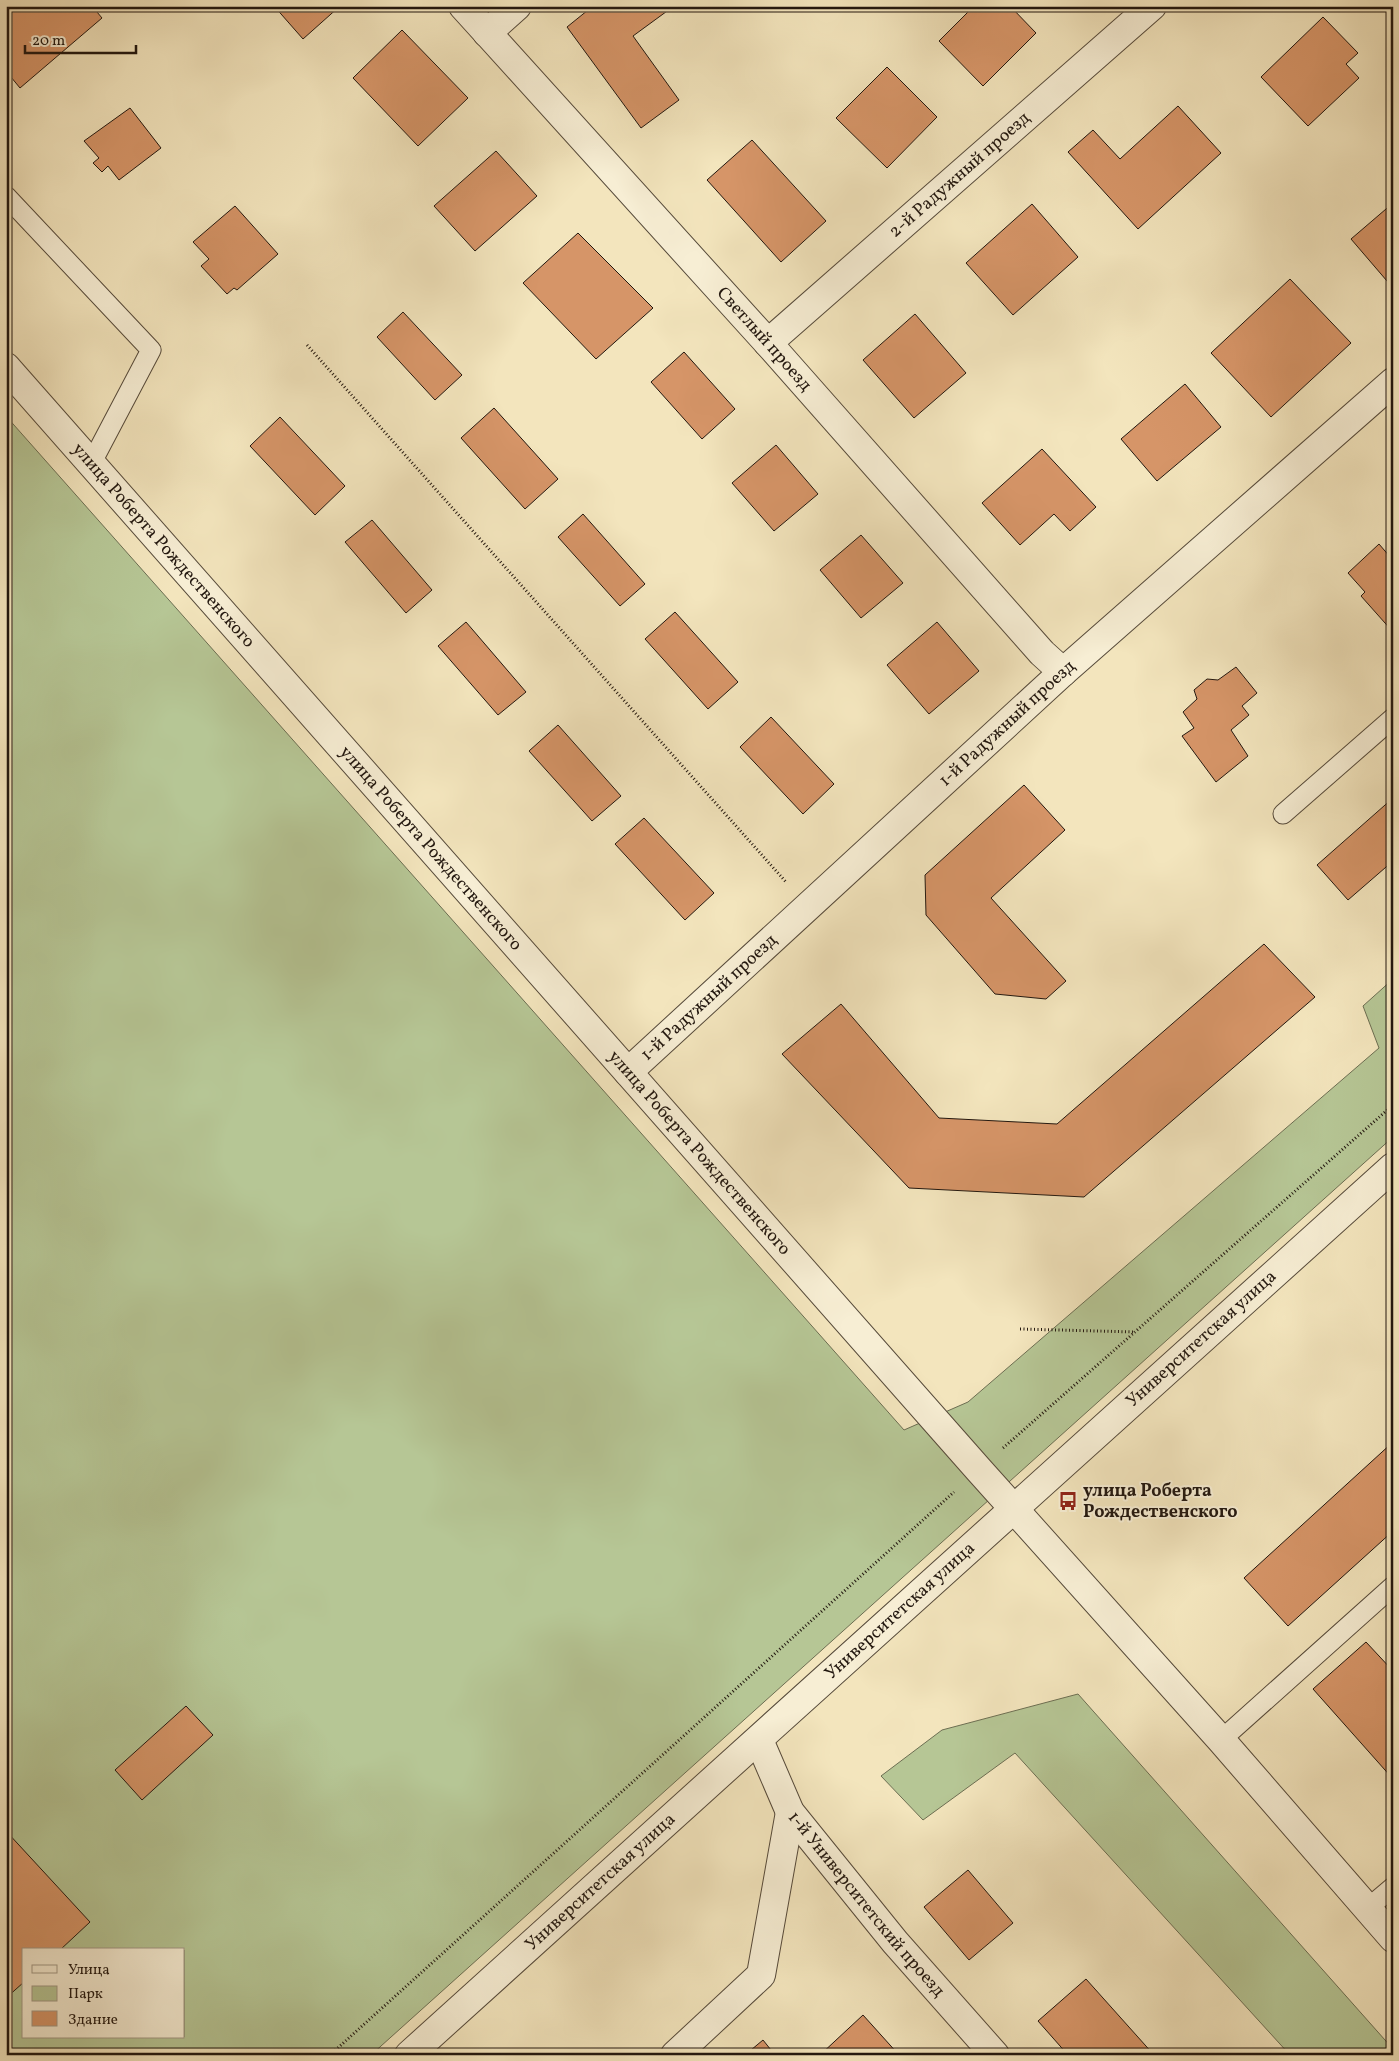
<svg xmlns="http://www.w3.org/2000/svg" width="1399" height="2061" font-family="Vollkorn,serif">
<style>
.green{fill:#b6c695;stroke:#6c6e52;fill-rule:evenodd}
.building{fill:#d69568;stroke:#22170f}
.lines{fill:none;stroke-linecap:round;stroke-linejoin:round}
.service-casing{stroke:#564a3a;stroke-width:21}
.minor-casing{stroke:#564a3a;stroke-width:30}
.tertiary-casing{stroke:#564a3a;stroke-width:30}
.path{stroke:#22170f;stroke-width:3;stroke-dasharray:1 2.5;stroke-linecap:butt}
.service{stroke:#f7eed4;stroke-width:19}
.minor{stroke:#f7eed4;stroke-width:28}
.tertiary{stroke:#f7eed4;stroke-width:28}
.labels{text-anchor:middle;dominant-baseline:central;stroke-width:4;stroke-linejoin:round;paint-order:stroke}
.street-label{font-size:18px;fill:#22170f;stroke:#f7eed4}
.poi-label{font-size:18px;font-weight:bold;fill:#22170f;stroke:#f7eed4;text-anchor:start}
</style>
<rect width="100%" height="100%" fill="#f3e5bd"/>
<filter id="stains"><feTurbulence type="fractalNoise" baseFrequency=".004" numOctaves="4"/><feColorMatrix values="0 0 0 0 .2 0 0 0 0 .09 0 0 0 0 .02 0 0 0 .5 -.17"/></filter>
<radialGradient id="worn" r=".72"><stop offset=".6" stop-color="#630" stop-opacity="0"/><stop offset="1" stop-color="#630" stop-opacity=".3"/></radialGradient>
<path class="green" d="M 6,416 L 904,1430 L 968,1402 L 1379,1048 L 1363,1006 L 1393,979 L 1393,1137 L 371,2055 L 6,2055 ZM 24,1950 L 184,1950 L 184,2037 L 24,2037 Z
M 1078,1694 L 1393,2049 L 1393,2055 L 1290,2055 L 1015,1753 L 923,1820 L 881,1776 L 942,1730 Z"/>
<path class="building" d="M 14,6 L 92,6 L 102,18 L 20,88 L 6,71 L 6,13 Z
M 274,6 L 340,6 L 303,39 Z
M 593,6 L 674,6 L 633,36 L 679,100 L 641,128 L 567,27 Z
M 974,6 L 1010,6 L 1036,33 L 983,86 L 939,41 Z
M 1323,17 L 1358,53 L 1346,64 L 1359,78 L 1308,126 L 1261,77 Z
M 402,30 L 468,98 L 418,146 L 353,78 Z
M 887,67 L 937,117 L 887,168 L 836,118 Z
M 1178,106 L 1221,153 L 1138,229 L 1068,152 L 1093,130 L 1120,159 Z
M 130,108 L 161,148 L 119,180 L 108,166 L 102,172 L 93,163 L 99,158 L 84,141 Z
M 752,140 L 826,221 L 781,262 L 707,180 Z
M 496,151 L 537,196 L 475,251 L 434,206 Z
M 1393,203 L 1393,288 L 1351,239 Z
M 1032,204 L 1078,257 L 1013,315 L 966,263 Z
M 235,206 L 278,254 L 237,290 L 234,288 L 227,294 L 201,266 L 209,259 L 193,242 Z
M 578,233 L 653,308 L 596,359 L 523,283 Z
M 1290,279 L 1351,343 L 1271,417 L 1211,353 Z
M 403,312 L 462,375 L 435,400 L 377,337 Z
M 915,314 L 966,373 L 914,418 L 863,360 Z
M 684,352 L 735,409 L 702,439 L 651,382 Z
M 1185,384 L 1221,427 L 1157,481 L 1121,439 Z
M 494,408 L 558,479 L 525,509 L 461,438 Z
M 280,417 L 345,486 L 315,515 L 250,446 Z
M 776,445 L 818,494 L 774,531 L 732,483 Z
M 1042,449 L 1096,507 L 1070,531 L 1054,514 L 1020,545 L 982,503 Z
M 583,514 L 645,584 L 620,606 L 558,537 Z
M 372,520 L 432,590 L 406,613 L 345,542 Z
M 861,535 L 903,583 L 861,618 L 820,570 Z
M 1379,544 L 1391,558 L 1393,556 L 1393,632 L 1361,596 L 1365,592 L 1348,573 Z
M 675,612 L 738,682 L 708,709 L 645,639 Z
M 466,622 L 526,692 L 498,715 L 438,646 Z
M 937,622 L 979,671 L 929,714 L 887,665 Z
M 1236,667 L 1257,693 L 1242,706 L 1249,715 L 1231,730 L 1248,756 L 1216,782 L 1182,736 L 1194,728 L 1183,712 L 1197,699 L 1194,690 L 1207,679 L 1218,680 Z
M 771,717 L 834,784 L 803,814 L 740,747 Z
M 558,725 L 621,796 L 592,821 L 529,751 Z
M 1024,785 L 1065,830 L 991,898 L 1066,981 L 1046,999 L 995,994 L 926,915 L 925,875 Z
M 1393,798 L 1393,861 L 1348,900 L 1317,865 Z
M 644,818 L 714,893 L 685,920 L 615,844 Z
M 1264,944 L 1315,997 L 1084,1197 L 909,1188 L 782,1054 L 841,1004 L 939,1118 L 1057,1124 Z
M 1393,1442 L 1393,1531 L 1288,1626 L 1244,1578 Z
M 1366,1642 L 1393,1671 L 1393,1779 L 1313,1689 Z
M 186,1706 L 213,1735 L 142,1800 L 115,1770 Z
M 6,1831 L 90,1922 L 60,1950 L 24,1950 L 24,1982 L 6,1998 Z
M 968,1870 L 1013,1923 L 969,1960 L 924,1907 Z
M 1086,1979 L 1154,2055 L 1068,2055 L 1038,2021 Z
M 863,2015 L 899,2055 L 820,2055 Z
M 763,2040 L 775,2055 L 745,2055 Z"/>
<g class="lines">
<g class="service-casing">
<path id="service" d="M 6,196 L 151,350 L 91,464
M 1283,814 L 1393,718
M 1221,1740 L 1393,1586
M 1367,1909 L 1393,1887"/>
</g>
<g class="minor-casing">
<g id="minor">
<path id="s1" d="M 463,6 L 768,343 L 1042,653 L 1063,672"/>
<path d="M 487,33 L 517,6"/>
<path id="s2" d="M 768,343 L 1152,6"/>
<path id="s3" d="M 6,367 L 979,1470 L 1221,1740 L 1393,1938"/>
<path id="s4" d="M 628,1072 L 1063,672 L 1393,382"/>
<path id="s5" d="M 759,1740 L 790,1812 L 895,1942 L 995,2055"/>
<path d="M 675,2055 L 761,1975 L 790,1812"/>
</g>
</g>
<g class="tertiary-casing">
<g id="tertiary">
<path id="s6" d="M 409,2055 C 737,1759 1064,1461 1393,1167"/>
</g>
</g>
<path class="path" d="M 307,345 L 786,882
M 1020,1329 L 1135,1332
M 1003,1448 L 1393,1105
M 330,2055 L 954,1492"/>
<use href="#service" class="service"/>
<use href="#minor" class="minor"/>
<use href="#tertiary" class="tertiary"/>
</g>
<defs>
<g id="bus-bare" transform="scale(1.5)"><path d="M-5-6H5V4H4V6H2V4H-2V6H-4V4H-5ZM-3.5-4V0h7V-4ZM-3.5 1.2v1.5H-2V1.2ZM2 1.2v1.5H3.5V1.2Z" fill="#8f2418" stroke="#f7eed4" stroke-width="2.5" paint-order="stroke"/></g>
</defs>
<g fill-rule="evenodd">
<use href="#bus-bare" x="1068" y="1501"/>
</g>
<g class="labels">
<g class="street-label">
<text stroke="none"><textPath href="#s2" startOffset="255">2-й Радужный проезд</textPath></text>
<text stroke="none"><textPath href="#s1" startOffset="449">Светлый проезд</textPath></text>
<text stroke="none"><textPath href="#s3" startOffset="238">улица Роберта Рождественского</textPath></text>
<text stroke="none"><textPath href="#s4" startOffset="515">1-й Радужный проезд</textPath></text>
<text stroke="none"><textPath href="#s3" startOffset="642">улица Роберта Рождественского</textPath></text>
<text stroke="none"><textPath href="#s4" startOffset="110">1-й Радужный проезд</textPath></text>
<text stroke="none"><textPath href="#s3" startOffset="1048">улица Роберта Рождественского</textPath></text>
<text stroke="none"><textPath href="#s6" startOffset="1068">Университетская улица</textPath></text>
<text stroke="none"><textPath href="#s6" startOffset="662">Университетская улица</textPath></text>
<text stroke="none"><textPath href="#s6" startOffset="258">Университетская улица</textPath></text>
<text stroke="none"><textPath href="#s5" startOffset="198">1-й Университетский проезд</textPath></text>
</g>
<g class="poi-label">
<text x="1083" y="1491">улица Роберта<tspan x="1083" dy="21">Рождественского</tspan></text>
</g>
</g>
<rect width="1399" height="2061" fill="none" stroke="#f3e5bd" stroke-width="25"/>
<rect x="8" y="8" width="1384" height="2046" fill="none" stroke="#22170f" stroke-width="2.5"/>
<rect x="12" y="12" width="1374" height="2036" fill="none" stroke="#22170f"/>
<rect x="22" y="1948" width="162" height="90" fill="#f7eed4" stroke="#a29885"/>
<rect x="32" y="1965" width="25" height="8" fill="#f7eed4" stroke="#a29885"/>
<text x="68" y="1974" font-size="15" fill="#22170f">Улица</text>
<rect x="32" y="1986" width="25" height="15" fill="#b6c695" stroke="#a29885"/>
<text x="68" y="1998" font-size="15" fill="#22170f">Парк</text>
<rect x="32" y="2011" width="25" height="15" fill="#d69568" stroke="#a29885"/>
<text x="68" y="2024" font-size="15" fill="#22170f">Здание</text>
<path d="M25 45v8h111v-8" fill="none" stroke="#22170f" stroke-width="2.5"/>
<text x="32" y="45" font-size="15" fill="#22170f" stroke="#f7eed4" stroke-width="4" paint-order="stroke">20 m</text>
<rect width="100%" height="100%" filter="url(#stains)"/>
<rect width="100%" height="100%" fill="url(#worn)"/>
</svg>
